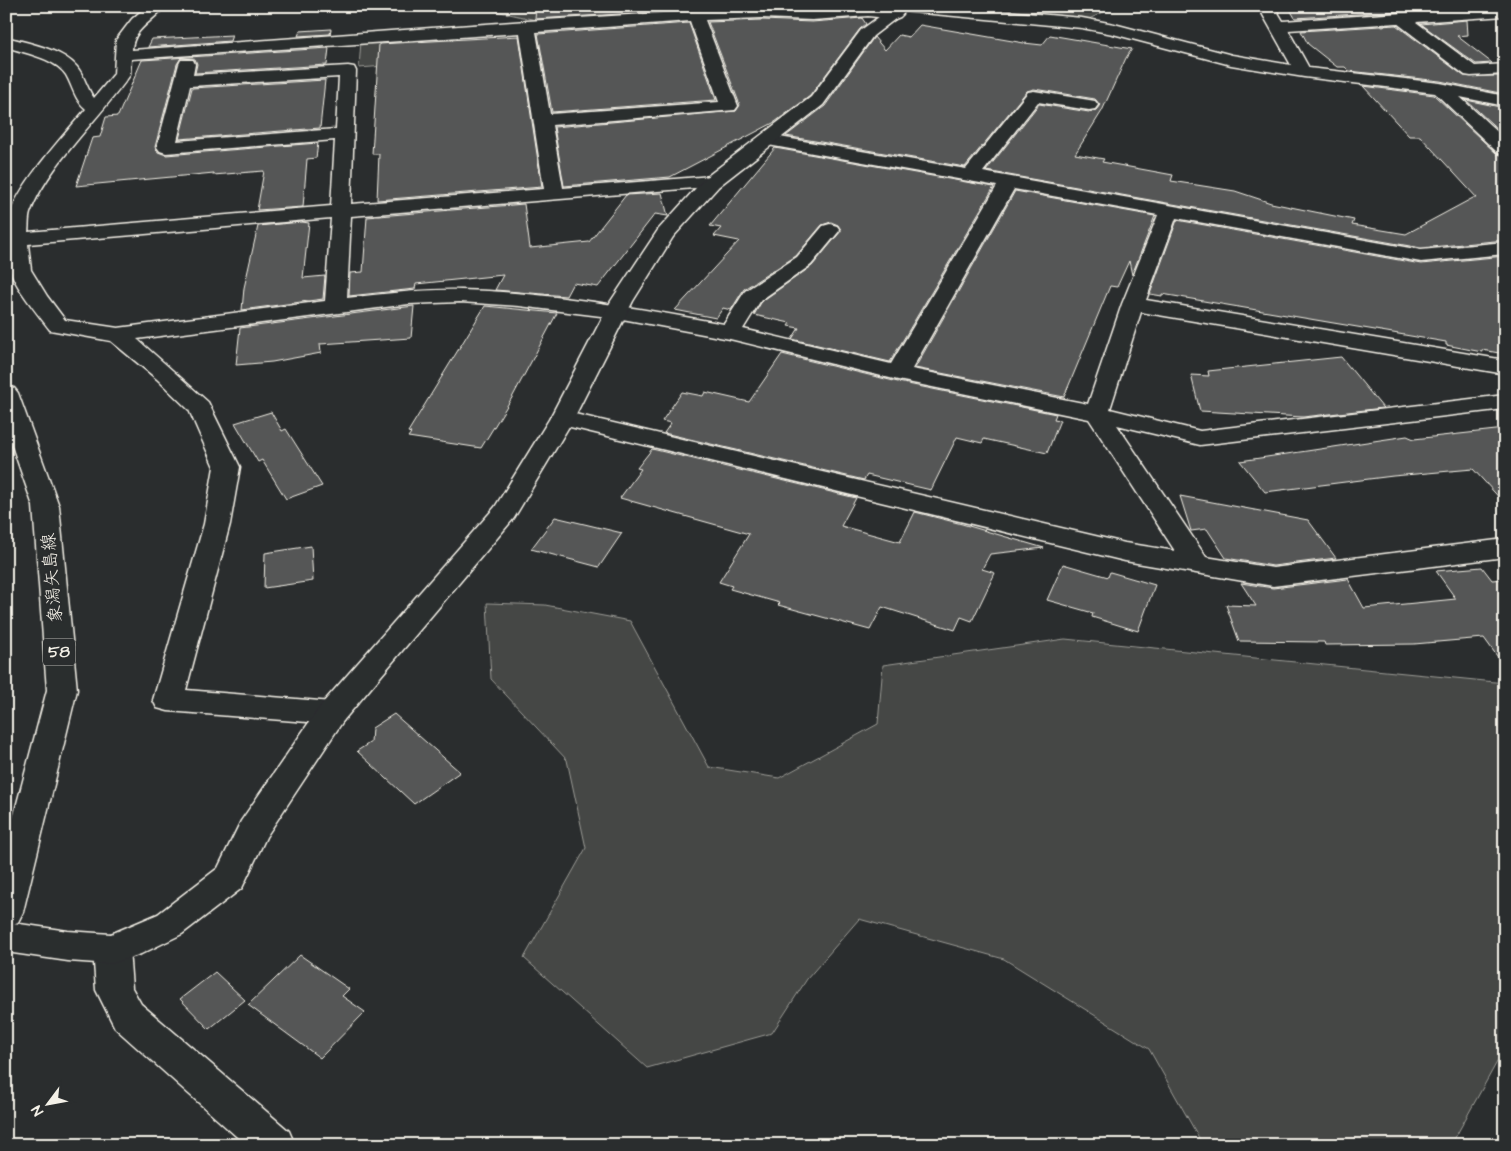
<svg xmlns="http://www.w3.org/2000/svg" width="1511" height="1151" font-family="'Architects Daughter','Klee One',sans-serif">
<style>
.green{fill:#444645;stroke:#9c9c96}
.building{fill:#555756;stroke:#f4f1e8}
.lines{fill:none;stroke-linecap:round;stroke-linejoin:round}
.minor-casing{stroke:#f4f1e8;stroke-width:3}
.tertiary-casing{stroke:#f4f1e8;stroke-width:3}
.primary-casing{stroke:#f4f1e8;stroke-width:3}
.minor{fill:#2a2d2e;fill-rule:evenodd}
.tertiary{fill:#2a2d2e;fill-rule:evenodd}
.primary{fill:#2a2d2e;fill-rule:evenodd}
.labels{text-anchor:middle;dominant-baseline:central;stroke-width:4;stroke-linejoin:round;paint-order:stroke}
.shield{fill:#2a2d2e;stroke:#b7b6b0;stroke-width:1}
.shield-label{font-size:16px;font-weight:bold;fill:#f4f1e8}
.street-label{font-size:18px;fill:#f4f1e8;stroke:#2a2d2e}
</style>
<rect width="100%" height="100%" fill="#2a2d2e"/>
<filter id="ink" filterUnits="userSpaceOnUse"><feTurbulence type="fractalNoise" baseFrequency=".02" numOctaves="2"/><feDisplacementMap in="SourceGraphic" scale="10" xChannelSelector="R" yChannelSelector="G"/><feConvolveMatrix kernelMatrix="1 2 1 2 8 2 1 2 1" color-interpolation-filters="sRGB"/></filter>
<g filter="url(#ink)">
<path class="green" d="M 456,6 L 718,6 L 717,8 L 699,13 L 545,22 L 478,7 Z
M 947,6 L 1116,6 L 1089,19 Z
M 423,37 L 423,63 L 359,68 L 361,41 Z
M 487,603 L 545,605 L 630,621 L 709,767 L 779,778 L 878,724 L 883,665 L 1065,639 L 1505,683 L 1505,1051 L 1502,1053 L 1451,1145 L 1203,1145 L 1149,1049 L 1004,959 L 859,919 L 807,979 L 772,1033 L 647,1068 L 524,958 L 586,848 L 567,760 L 491,679 Z"/>
<path class="building" d="M 536,6 L 759,6 L 535,19 Z
M 1288,6 L 1467,6 L 1467,7 L 1295,18 Z
M 862,18 L 866,24 L 860,29 L 810,96 L 775,122 L 670,177 L 564,186 L 554,127 L 736,111 L 740,105 L 708,22 L 762,20 L 812,22 Z
M 1467,20 L 1468,35 L 1457,36 L 1492,63 L 1476,64 L 1421,24 Z
M 689,23 L 716,100 L 552,112 L 538,34 Z
M 920,25 L 1024,43 L 1042,45 L 1050,35 L 1132,49 L 1126,58 L 1102,111 L 1075,154 L 1104,159 L 1102,162 L 1173,175 L 1171,181 L 1235,191 L 1271,203 L 1354,220 L 1352,225 L 1406,234 L 1473,198 L 1477,198 L 1420,136 L 1409,136 L 1363,86 L 1434,95 L 1497,154 L 1505,156 L 1505,240 L 1421,248 L 986,171 L 1039,104 L 1089,112 L 1096,110 L 1100,105 L 1095,99 L 1034,89 L 1027,91 L 965,167 L 786,136 L 825,106 L 874,37 L 885,50 L 899,35 L 909,37 Z
M 1396,25 L 1464,76 L 1505,76 L 1505,94 L 1440,81 L 1349,71 L 1345,67 L 1337,67 L 1308,44 L 1301,31 Z
M 331,29 L 330,34 L 298,36 L 300,31 Z
M 232,35 L 230,41 L 148,47 L 152,39 Z
M 519,36 L 542,187 L 377,200 L 379,154 L 372,154 L 379,44 Z
M 329,48 L 327,65 L 195,73 L 197,64 L 195,59 L 181,58 L 177,64 L 155,147 L 158,152 L 166,155 L 318,143 L 316,158 L 307,159 L 303,207 L 257,210 L 264,171 L 213,175 L 214,173 L 76,186 L 92,138 L 100,137 L 106,117 L 118,116 L 142,60 Z
M 325,80 L 320,128 L 179,139 L 192,88 Z
M 1466,100 L 1505,108 L 1505,136 Z
M 775,148 L 994,187 L 890,362 L 792,339 L 799,328 L 788,326 L 790,323 L 754,315 L 762,301 L 812,266 L 841,231 L 838,225 L 831,222 L 822,225 L 796,256 L 744,289 L 731,310 L 723,308 L 716,318 L 675,310 L 739,241 L 714,236 L 721,228 L 710,226 Z
M 1015,191 L 1155,216 L 1132,275 L 1129,261 L 1117,287 L 1110,286 L 1064,397 L 915,368 Z
M 662,193 L 668,216 L 655,214 L 598,287 L 573,283 L 566,296 L 495,290 L 503,275 L 416,284 L 415,289 L 349,296 L 350,273 L 363,272 L 367,217 L 524,204 L 530,248 L 589,242 L 626,195 Z
M 1177,220 L 1421,264 L 1505,256 L 1505,354 L 1482,350 L 1482,352 L 1446,345 L 1446,342 L 1162,294 L 1162,296 L 1150,294 Z
M 302,222 L 309,223 L 303,278 L 325,276 L 323,299 L 242,310 L 244,288 L 258,226 Z
M 414,306 L 411,338 L 320,344 L 321,353 L 272,362 L 236,365 L 240,328 Z
M 485,306 L 557,313 L 513,396 L 481,448 L 408,437 L 411,433 L 408,432 Z
M 782,354 L 898,382 L 1056,414 L 1054,419 L 1060,420 L 1047,453 L 984,439 L 982,443 L 957,437 L 931,490 L 867,475 L 864,480 L 664,433 L 671,423 L 662,421 L 682,392 L 703,396 L 705,392 L 749,402 Z
M 1341,357 L 1383,408 L 1303,417 L 1200,411 L 1191,375 L 1209,376 L 1208,371 Z
M 271,412 L 282,431 L 286,429 L 322,486 L 286,499 L 262,460 L 258,462 L 235,423 Z
M 1505,429 L 1505,504 L 1473,469 L 1393,476 L 1265,492 L 1240,461 L 1407,436 L 1414,439 Z
M 652,449 L 856,498 L 841,526 L 900,542 L 915,512 L 962,524 L 1044,548 L 990,554 L 982,569 L 995,573 L 972,621 L 961,617 L 955,630 L 882,607 L 870,630 L 778,605 L 780,603 L 730,589 L 732,586 L 719,582 L 749,534 L 620,498 L 641,469 L 637,468 Z
M 1180,496 L 1308,520 L 1336,558 L 1273,566 L 1226,558 L 1207,529 L 1191,531 Z
M 555,517 L 622,533 L 599,567 L 531,549 Z
M 311,546 L 313,581 L 264,588 L 265,553 Z
M 1063,564 L 1108,577 L 1110,572 L 1155,585 L 1138,631 L 1092,617 L 1093,613 L 1047,600 Z
M 1482,567 L 1492,580 L 1505,579 L 1505,667 L 1484,638 L 1414,644 L 1325,645 L 1324,642 L 1239,641 L 1226,605 L 1256,606 L 1241,583 L 1273,588 L 1348,579 L 1364,608 L 1456,599 L 1436,571 Z
M 394,714 L 460,772 L 414,804 L 357,751 L 371,742 L 372,728 Z
M 300,955 L 349,989 L 342,996 L 365,1012 L 320,1058 L 248,1005 Z
M 215,972 L 245,1000 L 209,1029 L 180,999 Z"/>
<g class="lines">
<g class="minor-casing">
<path id="minor" d="M 147,6 L 165,6 C 153,22 133,28 132,50 L 527,21 L 696,11 L 762,8 L 812,10 L 868,6 L 899,10 L 897,6 L 947,6 L 1082,18 L 1114,24 L 1232,55 L 1291,65 L 1258,6 L 1274,6 L 1283,21 L 1505,6 L 1505,16 L 1416,22 L 1475,66 L 1505,64 L 1505,74 L 1471,76 L 1465,75 L 1397,23 L 1288,30 L 1309,68 L 1440,83 L 1505,96 L 1505,106 L 1460,97 L 1505,139 L 1505,154 L 1498,153 L 1435,93 L 1304,77 L 1231,65 L 1113,34 L 1082,28 L 901,11 L 903,14 L 900,17 L 895,19 L 868,16 L 812,20 L 762,18 L 705,20 L 738,106 L 735,110 L 552,125 L 563,188 L 712,176 L 719,178 L 722,182 L 719,186 L 351,216 L 347,298 C 385,294 423,289 461,290 C 549,292 637,308 724,324 L 745,291 L 797,257 L 823,226 L 830,224 L 837,226 L 840,230 L 811,265 L 761,300 L 743,329 L 891,364 L 997,186 L 768,145 L 762,144 L 759,140 L 762,136 L 768,135 L 966,169 L 1028,92 L 1034,91 L 1089,100 L 1095,101 L 1098,105 L 1095,109 L 1089,110 L 1038,102 L 983,172 L 1421,250 L 1505,242 L 1505,254 L 1421,262 L 1176,218 L 1146,300 L 1505,360 L 1505,374 L 1141,312 L 1110,409 L 1200,431 L 1505,395 L 1505,409 L 1200,445 L 1117,425 L 1206,557 L 1273,568 L 1505,539 L 1505,557 L 1273,586 L 1125,561 L 562,425 L 553,423 L 550,418 L 553,413 L 562,411 L 1125,543 L 1175,551 L 1089,419 L 898,380 L 730,339 L 617,318 L 519,306 L 460,302 L 409,304 L 137,339 L 208,402 L 240,467 L 230,524 L 186,690 L 332,702 L 343,705 L 347,713 L 343,721 L 332,724 L 168,711 L 157,708 L 153,700 L 204,524 L 214,467 L 189,410 L 157,379 L 111,341 L 50,330 C 38,314 15,287 10,269 C 6,252 6,232 10,215 C 18,185 65,134 86,109 C 74,99 73,87 66,75 C 55,58 24,53 6,47 L 6,37 C 28,43 62,49 77,67 C 85,77 87,89 94,98 L 114,74 L 116,40 L 132,19 ZM 690,21 L 719,102 L 550,114 L 536,32 ZM 520,33 L 544,189 L 351,204 L 356,71 L 354,67 L 348,66 L 193,75 L 195,64 L 193,60 L 181,60 L 179,64 L 157,147 L 160,151 L 166,153 L 335,140 L 331,206 L 28,232 C 29,226 28,219 30,213 C 47,166 101,117 130,75 L 131,59 ZM 339,77 L 336,129 L 177,141 L 190,86 ZM 1014,189 L 1158,215 L 1122,304 L 1088,404 L 912,369 ZM 331,218 L 325,301 L 118,328 L 65,320 L 47,296 L 31,270 L 28,244 Z
M 111,934 L 124,938 L 129,949 L 132,988 L 141,1004 L 289,1131 L 295,1145 L 246,1145 L 115,1028 L 96,990 L 93,949 L 98,938 Z"/>
</g>
<g class="tertiary-casing">
<path id="tertiary" d="M 894,6 L 912,6 L 873,36 L 823,105 L 719,186 L 673,237 L 633,301 L 574,418 L 514,518 L 343,721 L 266,837 L 242,888 L 182,934 L 141,954 L 111,964 L 68,961 L 6,952 L 6,922 L 68,931 L 111,934 L 158,914 L 218,868 L 241,821 L 321,705 L 495,507 L 550,418 L 611,301 L 658,230 L 705,178 L 811,97 L 861,30 Z"/>
</g>
<g class="primary-casing">
<path id="primary" d="M 6,386 L 14,388 L 18,393 L 59,506 L 77,690 L 23,912 L 18,922 L 6,927 L 6,845 L 47,690 L 33,506 L 6,428 Z"/>
</g>
<use href="#minor" class="minor"/>
<use href="#tertiary" class="tertiary"/>
<use href="#primary" class="primary"/>
</g>
</g>
<g class="labels">
<rect class="shield" x="43" y="638.5" width="32" height="27" rx="4"/>
<g class="shield-label">
<text x="59" y="652">58</text>
</g>
<g class="street-label">
<text transform="translate(52 578) rotate(-95)">象潟矢島線</text>
</g>
</g>
<rect width="1511" height="1151" fill="none" stroke="#2a2d2e" stroke-width="25"/>
<rect x="12" y="12" width="1486" height="1126" fill="none" stroke="#f4f1e8" stroke-width="2" filter="url(#ink)"/>
<g transform="translate(48 1104) rotate(238)" stroke="#2a2d2e" stroke-width="4" paint-order="stroke">
<path d="M0-4L9 19L0 12L-9 19Z" fill="#f4f1e8"/>
<text y="-8" font-size="14" font-weight="bold" text-anchor="middle" fill="#f4f1e8">N</text>
</g>
</svg>
